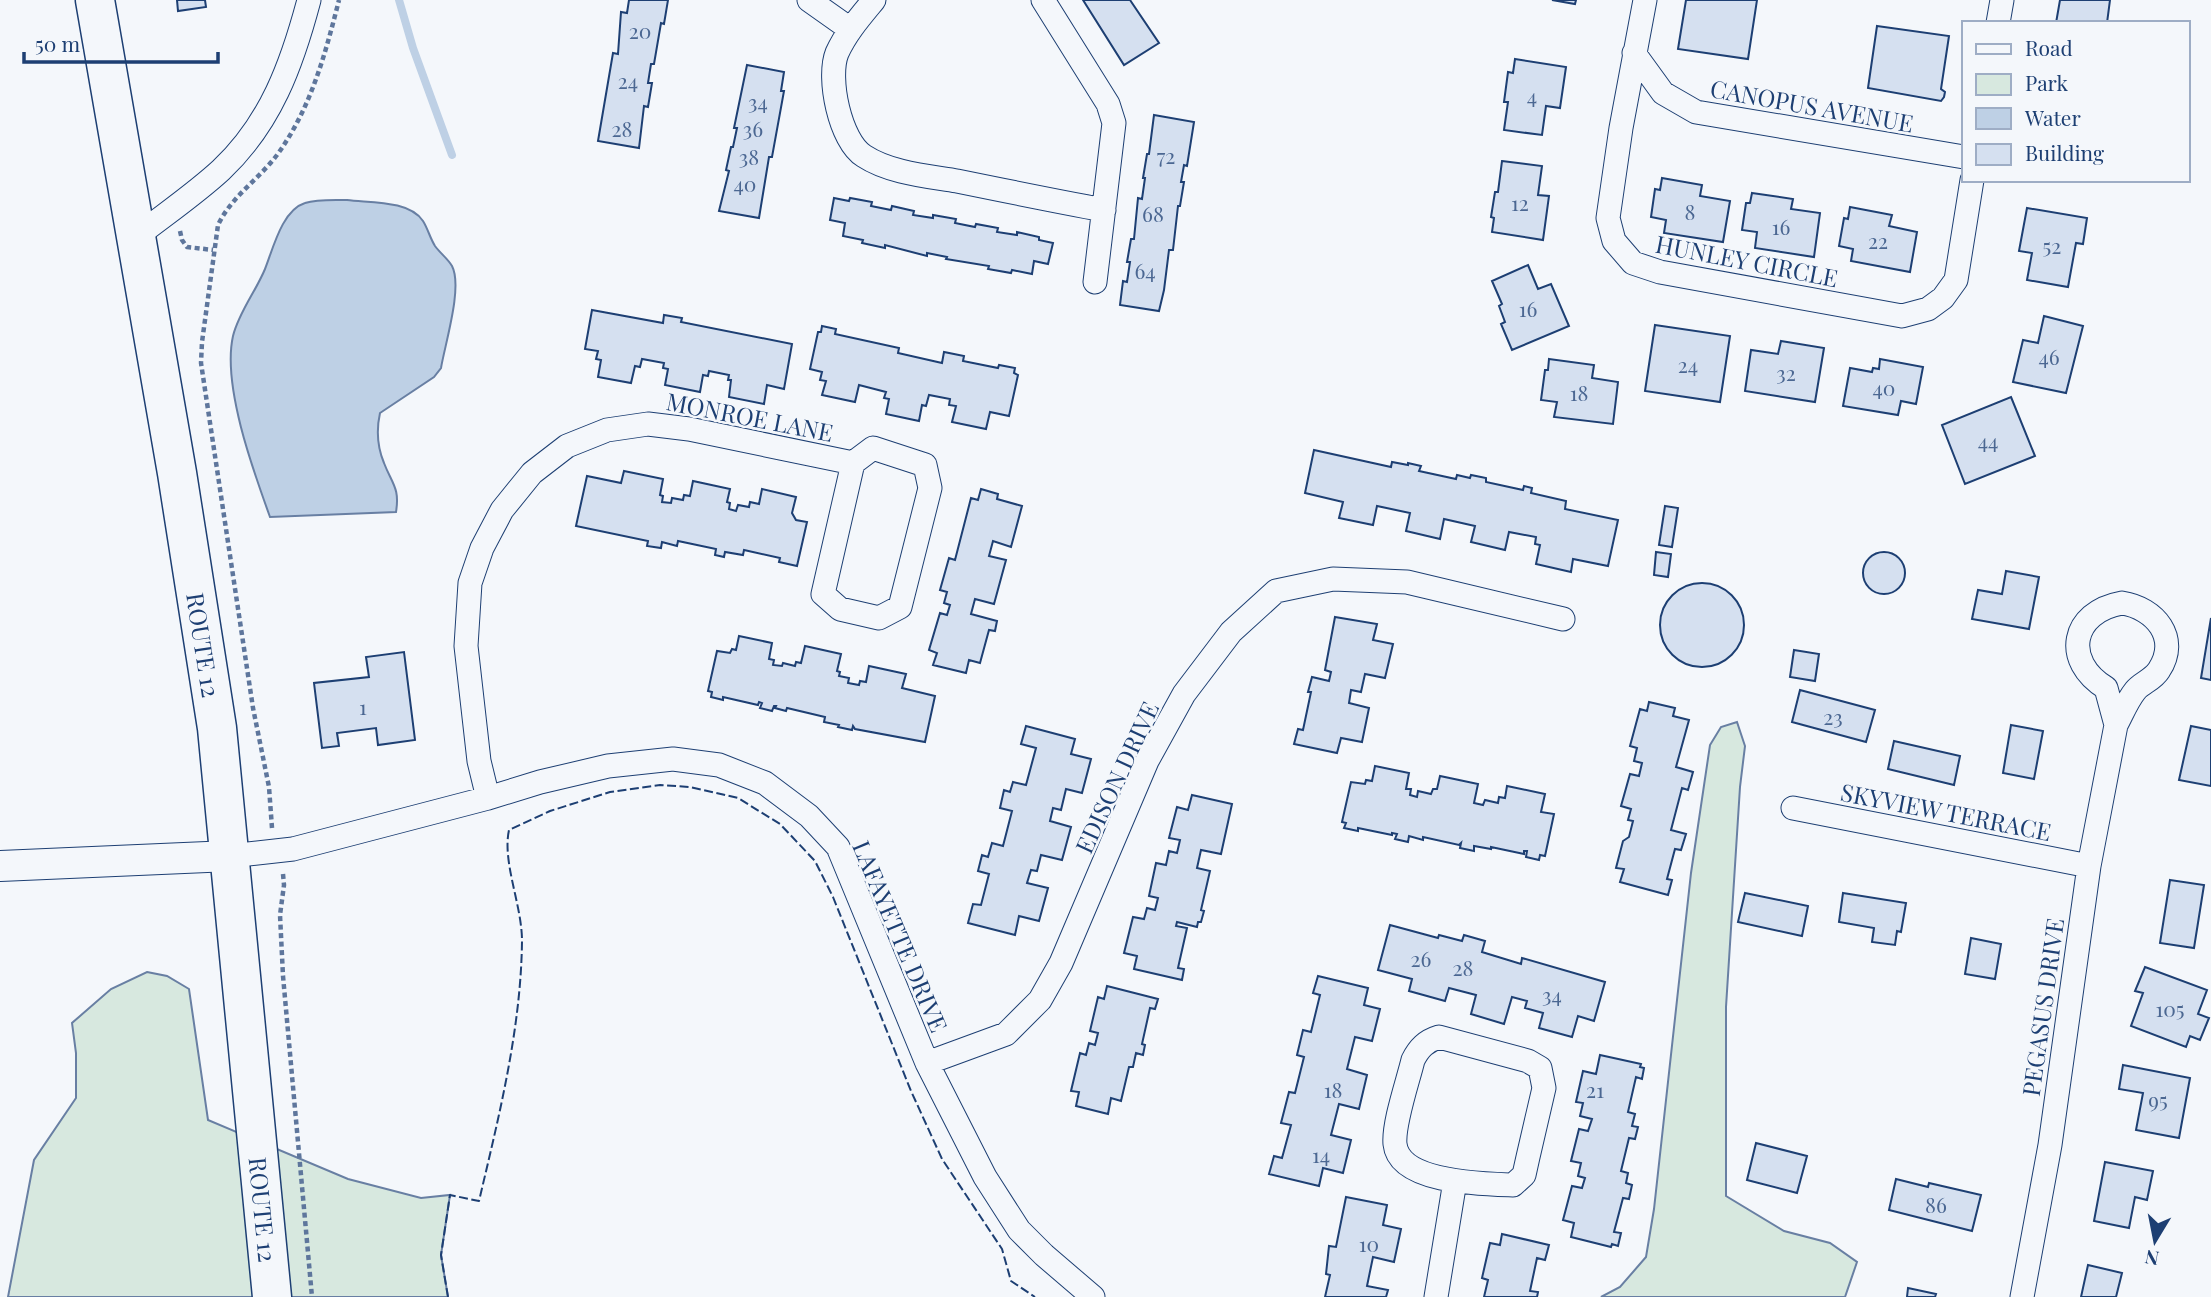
<svg xmlns="http://www.w3.org/2000/svg" width="2211" height="1297" font-family="'Playfair Display',serif">
<style>
.green{fill:#d7e8df;stroke:#687fa3;stroke-width:2}
.water{fill:#bed0e5;stroke:#687fa3;stroke-width:2}
.lines{fill:none;stroke-linecap:round;stroke-linejoin:round}
.stream{stroke:#bed0e5;stroke-width:8}
.building{fill:#d5e0f0;stroke:#1d3f73;stroke-width:2}
.minor-casing{stroke:#1d3f73;stroke-width:25}
.tertiary-casing{stroke:#1d3f73;stroke-width:32}
.trunk-casing{stroke:#1d3f73;stroke-width:41}
.path{stroke:#5e769c;stroke-width:4.5;stroke-dasharray:5 3.5;stroke-linecap:butt}
.minor{stroke:#f4f7fb;stroke-width:23}
.tertiary{stroke:#f4f7fb;stroke-width:30}
.trunk{stroke:#f4f7fb;stroke-width:38}
.fence{stroke:#1d3f73;stroke-width:2;stroke-dasharray:9 3.5;stroke-linecap:butt}
.labels{text-anchor:middle;dominant-baseline:central;stroke-width:5;stroke-linejoin:round;paint-order:stroke}
.number-label{font-size:21px;fill:#4b6792}
.street-label{font-size:24px;fill:#1d3f73;stroke:#f4f7fb}
</style>
<rect width="100%" height="100%" fill="#f4f7fb"/>
<path class="green" d="M 1737,722 L 1745,746 L 1740,787 L 1726,1007 L 1726,1196 L 1784,1231 L 1830,1243 L 1857,1262 L 1845,1297 L 1601,1297 L 1620,1287 L 1646,1257 L 1654,1209 L 1691,873 L 1710,745 L 1721,727 Z
M 147,972 L 167,976 L 189,989 L 208,1120 L 348,1179 L 421,1198 L 450,1195 L 441,1255 L 448,1297 L 8,1297 L 34,1160 L 76,1098 L 76,1053 L 72,1023 L 111,989 Z"/>
<path class="water" d="M 347,200 C 370,203 409,200 423,221 C 428,229 430,238 435,246 C 440,253 448,259 452,266 C 463,287 445,344 441,368 L 434,377 L 380,413 C 376,431 377,446 384,463 C 392,484 400,488 396,512 L 270,517 C 253,470 222,385 233,336 C 239,312 256,291 265,269 C 273,249 282,210 305,203 C 317,199 334,200 347,200 Z"/>
<g class="lines">
<path class="stream" d="M 399,0 L 413,48 L 452,155"/>
</g>
<path class="building" d="M 177,0 L 205,0 L 206,7 L 178,11 Z
M 629,0 L 668,0 L 664,24 L 661,23 L 654,64 L 651,64 L 648,83 L 652,83 L 648,107 L 644,106 L 639,148 L 598,141 L 613,53 L 618,54 L 621,12 L 627,13 Z
M 1083,0 L 1130,0 L 1159,43 L 1124,65 Z
M 1552,0 L 1576,0 L 1575,4 Z
M 1686,0 L 1757,0 L 1748,59 L 1678,49 Z
M 2060,0 L 2110,0 L 2107,23 L 2056,23 Z
M 1877,26 L 1949,36 L 1941,89 L 1945,92 L 1944,97 L 1941,101 L 1868,88 Z
M 1515,59 L 1566,67 L 1560,108 L 1546,106 L 1542,135 L 1504,130 L 1508,102 L 1504,102 L 1508,72 L 1513,73 Z
M 747,65 L 784,72 L 781,91 L 784,91 L 772,157 L 769,157 L 759,218 L 719,211 L 729,171 L 726,170 L 731,147 L 733,147 L 737,128 L 734,128 Z
M 1154,115 L 1194,122 L 1187,166 L 1184,165 L 1181,182 L 1184,182 L 1180,206 L 1178,206 L 1173,250 L 1169,250 L 1164,290 L 1159,311 L 1120,305 L 1123,281 L 1127,282 L 1130,262 L 1127,262 L 1131,239 L 1134,239 L 1138,198 L 1142,199 L 1145,178 L 1143,178 L 1147,154 L 1149,154 Z
M 1502,161 L 1542,166 L 1538,195 L 1549,196 L 1543,240 L 1492,232 L 1494,218 L 1491,217 L 1495,192 L 1498,192 Z
M 1662,178 L 1702,185 L 1700,196 L 1730,201 L 1723,242 L 1664,233 L 1666,220 L 1651,217 L 1655,189 L 1660,190 Z
M 1752,193 L 1793,199 L 1791,209 L 1820,213 L 1814,257 L 1755,248 L 1757,232 L 1742,230 L 1746,203 L 1750,203 Z
M 834,198 L 849,201 L 850,198 L 872,202 L 871,206 L 891,210 L 892,206 L 914,211 L 913,215 L 933,218 L 933,215 L 956,219 L 955,223 L 975,227 L 976,224 L 998,228 L 997,232 L 1017,235 L 1017,232 L 1039,237 L 1039,240 L 1053,243 L 1048,264 L 1034,261 L 1032,274 L 1012,270 L 1011,273 L 988,269 L 989,266 L 946,259 L 947,257 L 927,253 L 927,256 L 885,245 L 885,248 L 862,243 L 863,240 L 843,236 L 845,223 L 830,220 Z
M 1850,207 L 1892,215 L 1889,226 L 1917,232 L 1910,272 L 1851,261 L 1853,249 L 1839,246 L 1844,218 L 1848,219 Z
M 2027,208 L 2087,218 L 2083,244 L 2076,243 L 2068,287 L 2027,280 L 2032,253 L 2019,251 Z
M 1528,265 L 1538,289 L 1551,284 L 1569,326 L 1512,350 L 1501,324 L 1505,322 L 1499,306 L 1502,304 L 1492,281 Z
M 592,310 L 663,323 L 664,315 L 682,318 L 681,322 L 792,344 L 784,389 L 767,385 L 764,404 L 729,397 L 731,380 L 728,380 L 729,375 L 709,371 L 708,376 L 703,375 L 700,392 L 665,385 L 668,369 L 663,368 L 664,363 L 642,359 L 640,367 L 635,366 L 631,383 L 598,377 L 601,360 L 596,359 L 598,351 L 585,349 Z
M 2044,316 L 2083,326 L 2066,393 L 2013,382 L 2023,340 L 2038,343 Z
M 1655,325 L 1730,336 L 1720,402 L 1645,391 Z
M 822,326 L 836,329 L 835,334 L 899,348 L 898,353 L 942,363 L 944,352 L 964,356 L 963,361 L 998,368 L 999,365 L 1015,368 L 1014,373 L 1018,375 L 1009,416 L 990,412 L 986,429 L 952,422 L 956,406 L 949,405 L 950,399 L 929,395 L 926,406 L 922,405 L 919,421 L 886,414 L 889,399 L 884,398 L 886,392 L 859,385 L 855,402 L 822,395 L 826,381 L 820,380 L 822,372 L 810,369 L 818,332 L 821,332 Z
M 1781,341 L 1824,348 L 1815,402 L 1745,391 L 1751,350 L 1778,354 Z
M 1549,359 L 1594,365 L 1592,378 L 1618,382 L 1613,424 L 1554,417 L 1557,402 L 1541,400 L 1545,370 L 1548,370 Z
M 1880,359 L 1923,367 L 1916,404 L 1901,401 L 1898,415 L 1843,406 L 1850,368 L 1872,372 L 1873,368 L 1879,369 Z
M 2011,397 L 2035,456 L 1965,484 L 1942,425 Z
M 1314,450 L 1391,467 L 1392,462 L 1408,465 L 1408,463 L 1421,466 L 1419,471 L 1456,479 L 1457,475 L 1470,478 L 1471,475 L 1486,478 L 1486,482 L 1523,490 L 1524,486 L 1532,488 L 1531,493 L 1566,501 L 1565,509 L 1618,520 L 1608,566 L 1573,559 L 1571,572 L 1536,564 L 1540,545 L 1535,544 L 1536,537 L 1509,532 L 1505,550 L 1471,542 L 1475,526 L 1444,519 L 1440,539 L 1406,531 L 1410,513 L 1377,506 L 1373,525 L 1339,518 L 1343,502 L 1305,493 Z
M 624,471 L 663,479 L 660,495 L 663,496 L 662,502 L 671,503 L 672,498 L 683,500 L 684,495 L 690,496 L 693,481 L 730,489 L 727,502 L 730,503 L 729,509 L 736,511 L 738,505 L 749,507 L 750,502 L 759,504 L 762,489 L 796,497 L 792,513 L 796,520 L 807,522 L 797,566 L 779,562 L 780,558 L 744,550 L 743,555 L 725,552 L 724,557 L 715,555 L 716,549 L 678,541 L 677,546 L 662,542 L 661,548 L 647,546 L 648,541 L 576,526 L 587,476 L 621,483 Z
M 981,489 L 998,494 L 997,499 L 1022,506 L 1011,547 L 993,541 L 989,556 L 1006,560 L 994,604 L 975,599 L 971,614 L 997,621 L 995,631 L 989,630 L 980,663 L 969,660 L 966,673 L 933,665 L 937,653 L 929,650 L 940,613 L 947,615 L 950,605 L 944,603 L 947,592 L 940,590 L 949,558 L 955,560 L 971,498 L 978,500 Z
M 1665,506 L 1678,508 L 1672,547 L 1659,545 Z
M 1656,552 L 1671,554 L 1668,577 L 1654,575 Z
M1863 573a21 21 0 1 1 42 0a21 21 0 1 1-42 0Z
M 2006,571 L 2039,577 L 2029,629 L 1972,619 L 1978,590 L 2002,594 Z
M1660 625a42 42 0 1 1 84 0a42 42 0 1 1-84 0Z
M 1335,617 L 1377,624 L 1373,640 L 1393,644 L 1385,678 L 1365,674 L 1361,692 L 1351,690 L 1349,703 L 1369,708 L 1362,742 L 1341,738 L 1337,753 L 1294,744 L 1298,729 L 1303,730 L 1311,692 L 1308,692 L 1312,677 L 1329,681 L 1331,672 L 1325,670 Z
M 2211,618 L 2211,680 L 2201,678 Z
M 739,636 L 772,643 L 769,659 L 774,660 L 773,665 L 782,666 L 783,663 L 795,666 L 796,662 L 801,663 L 805,646 L 841,654 L 837,671 L 840,672 L 839,676 L 849,678 L 848,683 L 859,685 L 860,681 L 866,682 L 869,666 L 906,674 L 902,688 L 935,696 L 925,742 L 855,729 L 853,726 L 852,730 L 838,727 L 839,725 L 824,722 L 825,717 L 787,708 L 786,711 L 775,708 L 776,706 L 774,706 L 772,711 L 760,708 L 762,703 L 759,702 L 758,705 L 723,697 L 723,700 L 711,697 L 712,692 L 708,691 L 717,651 L 730,653 L 732,649 L 736,650 Z
M 1794,650 L 1819,654 L 1815,681 L 1790,677 Z
M 404,652 L 415,740 L 378,745 L 376,728 L 337,733 L 339,746 L 322,748 L 314,683 L 369,677 L 366,657 Z
M 1800,690 L 1875,710 L 1866,742 L 1792,722 Z
M 1649,702 L 1675,708 L 1673,716 L 1689,720 L 1676,767 L 1693,772 L 1688,790 L 1682,788 L 1671,830 L 1686,834 L 1681,850 L 1675,849 L 1667,879 L 1672,880 L 1668,895 L 1620,882 L 1624,869 L 1616,868 L 1623,841 L 1629,837 L 1633,821 L 1628,820 L 1631,809 L 1621,806 L 1630,774 L 1639,776 L 1642,763 L 1634,761 L 1637,748 L 1630,746 L 1640,709 L 1647,711 Z
M 2011,725 L 2043,731 L 2034,779 L 2003,773 Z
M 1026,726 L 1075,739 L 1071,754 L 1091,759 L 1082,793 L 1066,789 L 1061,810 L 1053,808 L 1050,821 L 1071,827 L 1062,860 L 1041,855 L 1037,871 L 1031,870 L 1027,883 L 1048,888 L 1039,921 L 1019,916 L 1015,935 L 968,923 L 973,904 L 981,905 L 989,874 L 978,871 L 982,855 L 988,857 L 992,843 L 1003,846 L 1012,811 L 1000,808 L 1004,790 L 1010,792 L 1013,782 L 1026,785 L 1036,748 L 1021,744 Z
M 2191,726 L 2211,730 L 2211,786 L 2179,780 Z
M 1894,741 L 1960,756 L 1954,785 L 1888,769 Z
M 1375,766 L 1409,773 L 1406,789 L 1411,789 L 1410,795 L 1417,797 L 1418,791 L 1431,794 L 1433,789 L 1437,789 L 1440,776 L 1478,784 L 1474,803 L 1483,805 L 1485,800 L 1498,803 L 1499,797 L 1505,798 L 1507,786 L 1545,794 L 1541,812 L 1554,814 L 1545,856 L 1540,855 L 1539,860 L 1526,857 L 1527,851 L 1524,851 L 1524,854 L 1491,847 L 1491,849 L 1474,846 L 1474,851 L 1460,848 L 1461,843 L 1459,845 L 1423,837 L 1423,840 L 1409,836 L 1408,842 L 1395,839 L 1397,834 L 1392,833 L 1392,835 L 1358,828 L 1358,831 L 1344,828 L 1346,823 L 1342,822 L 1351,782 L 1365,784 L 1366,780 L 1372,781 Z
M 1192,795 L 1232,804 L 1221,854 L 1201,850 L 1197,868 L 1210,871 L 1201,910 L 1204,911 L 1201,922 L 1198,922 L 1197,927 L 1177,922 L 1176,926 L 1187,928 L 1178,968 L 1184,969 L 1182,980 L 1134,969 L 1137,956 L 1124,953 L 1133,917 L 1144,919 L 1147,908 L 1155,910 L 1158,898 L 1149,896 L 1156,863 L 1166,865 L 1169,851 L 1177,853 L 1180,840 L 1169,838 L 1177,807 L 1188,810 Z
M 2170,880 L 2204,885 L 2194,948 L 2160,943 Z
M 1745,893 L 1808,906 L 1802,936 L 1738,922 Z
M 1843,893 L 1906,903 L 1901,932 L 1897,931 L 1895,945 L 1872,942 L 1874,928 L 1839,922 Z
M 1390,925 L 1438,938 L 1439,935 L 1462,941 L 1464,935 L 1485,941 L 1482,952 L 1521,964 L 1522,958 L 1605,982 L 1594,1021 L 1578,1016 L 1572,1037 L 1539,1028 L 1543,1013 L 1525,1008 L 1527,1001 L 1512,997 L 1504,1024 L 1471,1014 L 1476,995 L 1449,988 L 1445,1001 L 1409,991 L 1412,979 L 1378,970 Z
M 1971,938 L 2001,944 L 1995,979 L 1965,974 Z
M 2145,967 L 2207,990 L 2198,1014 L 2209,1018 L 2200,1040 L 2190,1036 L 2186,1047 L 2131,1026 L 2143,993 L 2135,991 Z
M 1318,976 L 1368,988 L 1364,1005 L 1380,1009 L 1372,1041 L 1355,1037 L 1347,1069 L 1367,1075 L 1359,1109 L 1339,1104 L 1331,1135 L 1351,1140 L 1343,1173 L 1323,1168 L 1319,1186 L 1269,1174 L 1274,1156 L 1282,1158 L 1291,1125 L 1281,1123 L 1289,1092 L 1295,1093 L 1304,1057 L 1297,1055 L 1303,1030 L 1311,1032 L 1320,995 L 1313,993 Z
M 1107,986 L 1158,999 L 1155,1009 L 1150,1008 L 1142,1044 L 1145,1045 L 1143,1055 L 1136,1053 L 1133,1067 L 1129,1067 L 1121,1101 L 1111,1098 L 1108,1114 L 1076,1106 L 1079,1092 L 1071,1091 L 1080,1053 L 1086,1055 L 1089,1043 L 1095,1045 L 1098,1033 L 1090,1031 L 1098,997 L 1104,999 Z
M 1600,1055 L 1641,1064 L 1640,1067 L 1644,1068 L 1642,1079 L 1636,1077 L 1628,1112 L 1635,1114 L 1632,1126 L 1638,1127 L 1635,1139 L 1629,1138 L 1621,1171 L 1628,1173 L 1626,1183 L 1632,1185 L 1629,1199 L 1623,1198 L 1614,1232 L 1621,1233 L 1618,1246 L 1612,1244 L 1611,1247 L 1571,1237 L 1574,1223 L 1563,1220 L 1572,1186 L 1582,1188 L 1585,1178 L 1578,1176 L 1581,1163 L 1571,1161 L 1579,1129 L 1588,1131 L 1592,1119 L 1580,1116 L 1583,1103 L 1576,1102 L 1583,1071 L 1596,1074 Z
M 2123,1065 L 2190,1078 L 2179,1138 L 2136,1130 L 2143,1093 L 2119,1089 Z
M 1756,1143 L 1807,1156 L 1797,1193 L 1747,1180 Z
M 2105,1162 L 2153,1171 L 2147,1200 L 2135,1197 L 2129,1228 L 2094,1221 Z
M 1896,1179 L 1928,1187 L 1929,1183 L 1981,1195 L 1972,1231 L 1889,1210 Z
M 1346,1197 L 1387,1205 L 1383,1225 L 1401,1229 L 1394,1262 L 1373,1257 L 1367,1286 L 1388,1290 L 1386,1297 L 1325,1297 L 1330,1275 L 1326,1274 L 1329,1246 L 1336,1247 Z
M 1502,1234 L 1549,1245 L 1545,1260 L 1537,1258 L 1530,1291 L 1538,1292 L 1537,1297 L 1484,1297 L 1488,1280 L 1482,1278 L 1490,1243 L 1500,1245 Z
M 2088,1265 L 2122,1273 L 2116,1297 L 2081,1297 Z
M 1908,1288 L 1936,1294 L 1935,1297 L 1907,1297 Z"/>
<g class="lines">
<g class="minor-casing">
<path id="minor" d="M 809,0 L 850,29
M 874,0 C 860,17 846,33 837,53 C 827,78 840,141 864,156 C 890,173 927,176 957,181 C 1006,191 1055,201 1104,210
M 1043,0 L 1108,104 L 1114,123 L 1095,282
M 1645,0 L 1621,128 L 1608,218 L 1614,241 L 1633,263 L 1660,272 L 1902,316 L 1928,309 L 1943,298 L 1956,280 L 1972,180
M 1998,23 L 2002,0
M 1634,53 L 1663,93 L 1696,112 L 1964,157
M 136,237 C 164,215 195,194 221,170 C 271,123 292,64 309,0
M 2122,603 C 2155,608 2180,638 2159,670 C 2153,680 2141,683 2135,691 C 2127,701 2122,714 2116,725 L 2106,688 C 2062,661 2071,612 2122,603 Z
M 488,798 L 479,761 L 466,646 L 470,583 L 482,548 L 502,510 L 532,473 L 567,446 L 607,430 L 648,424 L 689,429 L 853,463 L 873,448 L 925,465 L 930,488 L 900,607 L 879,618 L 840,609 L 823,594 L 853,463
M 1793,808 L 2089,866
M 230,856 L 293,849 L 488,798 L 540,782 L 608,766 L 673,759 L 719,765 L 765,783 L 809,816 L 838,847 L 927,1063 L 985,1177 L 1019,1230 L 1044,1255 L 1093,1297
M 1439,1037 L 1528,1061 L 1540,1068 L 1544,1088 L 1528,1157 L 1524,1175 L 1513,1185 C 1483,1184 1399,1183 1395,1144 C 1393,1124 1408,1081 1413,1060 C 1419,1048 1426,1041 1439,1037 Z
M 927,1063 L 1006,1034 L 1040,1000 L 1061,963 L 1147,761 L 1184,694 L 1231,632 L 1276,591 L 1333,579 L 1407,582 L 1563,619
M 1436,1297 L 1455,1181
M 2022,1297 L 2050,1145 L 2089,866 L 2116,725"/>
</g>
<g class="tertiary-casing">
<path id="tertiary" d="M 0,866 L 230,856"/>
</g>
<g class="trunk-casing">
<g id="trunk">
<path id="s1" d="M 95,0 L 177,473 L 217,728 L 272,1297"/>
</g>
</g>
<path class="path" d="M 180,231 L 182,240 L 187,247 L 213,250
M 272,828 L 269,787 L 253,708 L 201,363 L 202,342 L 218,225 C 231,197 259,179 277,155 C 311,108 325,55 339,0
M 283,874 L 284,885 L 280,915 L 283,976 L 312,1297"/>
<use href="#minor" class="minor"/>
<use href="#tertiary" class="tertiary"/>
<use href="#trunk" class="trunk"/>
<path class="fence" d="M 448,1297 L 441,1255 L 450,1195 L 479,1201 C 499,1116 521,1029 522,941 C 522,905 502,862 509,830 L 550,811 L 610,792 L 660,785 L 690,787 L 738,798 L 780,824 L 815,861 L 833,897 L 911,1091 L 942,1159 L 1002,1249 L 1011,1281 L 1035,1297"/>
</g>
<g class="labels">
<g class="number-label">
<text x="640" y="30">20</text>
<text x="628" y="80">24</text>
<text x="1532" y="95">4</text>
<text x="758" y="101">34</text>
<text x="622" y="128">28</text>
<text x="753" y="128">36</text>
<text x="1166" y="155">72</text>
<text x="749" y="156">38</text>
<text x="745" y="183">40</text>
<text x="1520" y="202">12</text>
<text x="1690" y="211">8</text>
<text x="1153" y="213">68</text>
<text x="1781" y="226">16</text>
<text x="1878" y="240">22</text>
<text x="2052" y="245">52</text>
<text x="1145" y="270">64</text>
<text x="1528" y="308">16</text>
<text x="2049" y="356">46</text>
<text x="1688" y="364">24</text>
<text x="1786" y="372">32</text>
<text x="1884" y="387">40</text>
<text x="1579" y="392">18</text>
<text x="1988" y="440">44</text>
<text x="363" y="706">1</text>
<text x="1833" y="716">23</text>
<text x="1421" y="958">26</text>
<text x="1463" y="967">28</text>
<text x="1552" y="994">34</text>
<text x="2170" y="1008">105</text>
<text x="1333" y="1089">18</text>
<text x="1595" y="1089">21</text>
<text x="2158" y="1099">95</text>
<text x="1321" y="1154">14</text>
<text x="1936" y="1204">86</text>
<text x="1369" y="1243">10</text>
</g>
<g class="street-label">
<text transform="translate(1812 105) rotate(10)">CANOPUS AVENUE</text>
<text transform="translate(1747 260) rotate(11)">HUNLEY CIRCLE</text>
<text transform="translate(750 416) rotate(11)">MONROE LANE</text>
<text stroke="none"><textPath href="#s1" startOffset="654">ROUTE 12</textPath></text>
<text transform="translate(1116 777) rotate(-65)">EDISON DRIVE</text>
<text transform="translate(1946 811) rotate(11)">SKYVIEW TERRACE</text>
<text transform="translate(901 936) rotate(67)">LAFAYETTE DRIVE</text>
<text transform="translate(2042 1007) rotate(-82)">PEGASUS DRIVE</text>
<text stroke="none"><textPath href="#s1" startOffset="1222">ROUTE 12</textPath></text>
</g>
</g>
<rect x="1962" y="21" width="228" height="161" fill="#f4f7fb" stroke="#9eadc5" stroke-width="2"/>
<rect x="1976" y="44" width="35" height="10" fill="#f4f7fb" stroke="#9eadc5" stroke-width="2"/>
<text x="2025" y="56" font-size="21" fill="#1d3f73">Road</text>
<rect x="1976" y="74" width="35" height="21" fill="#d7e8df" stroke="#9eadc5" stroke-width="2"/>
<text x="2025" y="91" font-size="21" fill="#1d3f73">Park</text>
<rect x="1976" y="108" width="35" height="21" fill="#bed0e5" stroke="#9eadc5" stroke-width="2"/>
<text x="2025" y="126" font-size="21" fill="#1d3f73">Water</text>
<rect x="1976" y="144" width="35" height="21" fill="#d5e0f0" stroke="#9eadc5" stroke-width="2"/>
<text x="2025" y="161" font-size="21" fill="#1d3f73">Building</text>
<g transform="translate(2155 1241) rotate(190)" stroke="#f4f7fb" stroke-width="5" paint-order="stroke">
<path d="M0-5L12 26L0 18L-12 26Z" fill="#1d3f73"/>
<text y="-10" font-size="19" font-weight="bold" text-anchor="middle" fill="#1d3f73">N</text>
</g>
<path d="M24 52v10h194v-10" fill="none" stroke="#1d3f73" stroke-width="3.5"/>
<text x="35" y="52" font-size="21" fill="#1d3f73" stroke="#f4f7fb" stroke-width="5" paint-order="stroke">50 m</text>
</svg>
